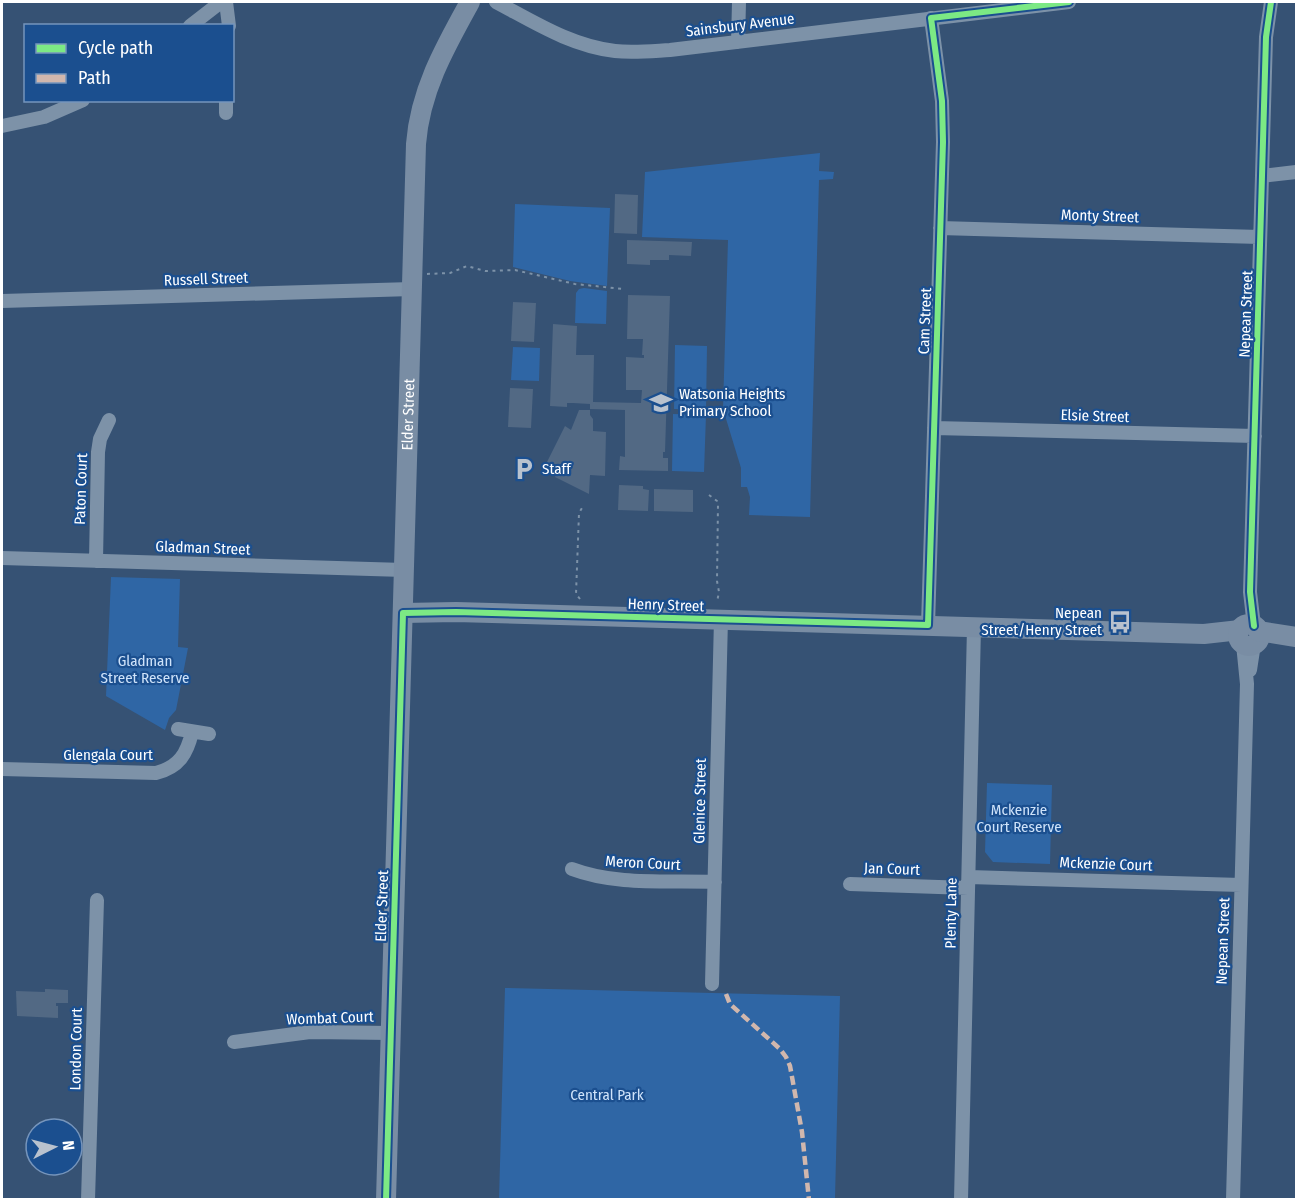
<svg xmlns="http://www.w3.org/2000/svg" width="1298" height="1201" font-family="'Fira Sans Condensed',sans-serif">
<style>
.green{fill:#2f66a5}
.building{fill:#526984}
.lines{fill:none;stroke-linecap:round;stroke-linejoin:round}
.path{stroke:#7d92a8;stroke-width:2;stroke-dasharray:3 4.5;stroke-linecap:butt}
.street{stroke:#7d92a8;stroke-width:14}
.secondary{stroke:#798da4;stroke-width:20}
.quiet{stroke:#d1b7ad;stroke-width:4.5;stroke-dasharray:9 4.5;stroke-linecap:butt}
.cycleway-casing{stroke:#1b4f8f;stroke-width:10}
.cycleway{stroke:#7ce984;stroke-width:6}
.labels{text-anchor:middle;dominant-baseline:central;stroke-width:4.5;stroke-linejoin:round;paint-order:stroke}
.street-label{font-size:15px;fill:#fff;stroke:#1b4f8f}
.poi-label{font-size:15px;fill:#fff;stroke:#1b4f8f;text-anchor:start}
.park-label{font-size:15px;fill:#cfe3fa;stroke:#1b4f8f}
</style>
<rect width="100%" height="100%" fill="#365274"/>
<path class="green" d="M 820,153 L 819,171 L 834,172 L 833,179 L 819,180 L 810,517 L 749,515 L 750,497 L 747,487 L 741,487 L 741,468 L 723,409 L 728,240 L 642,237 L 645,172 Z
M 515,204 L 610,208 L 607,286 L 570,281 L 513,267 Z
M 584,288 L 607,291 L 606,324 L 575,323 L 576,293 L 579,289 Z
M 675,345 L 707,346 L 706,410 L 674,409 Z
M 513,347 L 540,348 L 539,381 L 511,380 Z
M 673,414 L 706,415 L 704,472 L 672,471 Z
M 111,577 L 180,579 L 178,647 L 188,648 L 176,710 L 169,718 L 165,730 L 106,696 Z
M 987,783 L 1052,785 L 1050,864 L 993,862 L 985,852 Z
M 505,988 L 840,996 L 835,1199 L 499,1199 Z"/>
<path class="building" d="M 615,194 L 638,195 L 637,234 L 614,233 Z
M 627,240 L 692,242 L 691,256 L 669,255 L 669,260 L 650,260 L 650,265 L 627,264 Z
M 628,295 L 670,296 L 665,452 L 663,452 L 663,458 L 668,458 L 668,471 L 619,470 L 620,456 L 625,457 L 625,410 L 590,409 L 590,404 L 573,403 L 567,403 L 567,407 L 550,406 L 553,324 L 577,326 L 576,355 L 594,355 L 593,402 L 641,403 L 642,390 L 626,390 L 626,357 L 644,358 L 644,355 L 642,355 L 643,339 L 627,339 Z
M 513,302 L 536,303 L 534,342 L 511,341 Z
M 510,388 L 533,389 L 531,428 L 508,427 Z
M 579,410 L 590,410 L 590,415 L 593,419 L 593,431 L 606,432 L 605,476 L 590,475 L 589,494 L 555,477 L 558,472 L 545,466 L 565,426 L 571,430 Z
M 619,485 L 643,486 L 643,489 L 649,490 L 648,511 L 618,510 Z
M 654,489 L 693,490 L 693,512 L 654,511 Z
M 45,989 L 68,990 L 68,1003 L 56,1003 L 56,1006 L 58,1006 L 58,1018 L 17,1016 L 16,991 L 45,992 Z"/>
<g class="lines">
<path class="path" d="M 427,274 L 450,273 L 467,266 L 485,271 L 515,270 L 575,284 L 624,289
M 709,495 L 717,501 L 718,504 L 717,581 L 719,592 L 717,602
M 580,599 L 576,594 L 579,513 L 582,508"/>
<path class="street" d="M 226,2 L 229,26
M 496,2 C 534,22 571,46 615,51 C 633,53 652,51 670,50 L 1069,2
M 190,26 L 221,2
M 738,42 L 739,2
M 226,113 L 226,100
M 2,126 L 44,117 L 83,100
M 1262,176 L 1296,172
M 940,228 L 1260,237
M 2,301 L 412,289
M 934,428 L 1255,436
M 2,558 L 404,570
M 96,561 L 98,452 L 100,439 L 109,420
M 928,625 L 943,142 L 942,101 L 931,18
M 1254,626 L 1250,592 L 1266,37 L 1271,2
M 1250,670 L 1254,644
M 178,729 L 209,734
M 2,769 L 156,773 C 179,767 187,754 192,732
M 572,869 C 617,886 668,880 715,882
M 969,877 L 1241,885
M 850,884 L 968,888
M 712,984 L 721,619
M 234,1042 L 310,1032 L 391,1033
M 88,1200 L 97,900
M 961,1200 L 974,627
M 1233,1200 L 1247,684 L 1243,644"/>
<g class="secondary">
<path d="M 403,613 L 456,612 L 1204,634 L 1240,630"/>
<circle cx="1249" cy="635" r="11"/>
<path d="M 1258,631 L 1296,637"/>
<path id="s1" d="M 386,1200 L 416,144 C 420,91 445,47 470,2"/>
</g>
<path class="quiet" d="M 726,994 L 730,1004 L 780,1049 L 786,1057 L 790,1066 L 802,1132 L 809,1200"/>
<g class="cycleway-casing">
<path id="cycleway" d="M 1254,626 L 1250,592 L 1266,37 L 1271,2
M 386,1200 L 403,613 L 456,612 L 928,625 L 943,142 L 942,101 L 931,18 L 1069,2"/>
</g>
<use href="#cycleway" class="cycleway"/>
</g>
<defs>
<g id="school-bare" transform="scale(1.8)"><path d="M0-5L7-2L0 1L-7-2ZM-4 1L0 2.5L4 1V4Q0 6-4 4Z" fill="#b9c2ce" stroke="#1b4f8f" stroke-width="2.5" paint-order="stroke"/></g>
<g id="parking-bare" transform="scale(1.8)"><path d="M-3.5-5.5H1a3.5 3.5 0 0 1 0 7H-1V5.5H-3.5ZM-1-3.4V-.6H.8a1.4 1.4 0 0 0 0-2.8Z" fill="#b9c2ce" stroke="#1b4f8f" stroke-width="2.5" paint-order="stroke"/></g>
<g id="bus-bare" transform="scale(1.8)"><path d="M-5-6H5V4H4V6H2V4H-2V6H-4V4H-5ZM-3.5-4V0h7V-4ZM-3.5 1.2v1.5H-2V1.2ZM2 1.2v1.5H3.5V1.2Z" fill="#b9c2ce" stroke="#1b4f8f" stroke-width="2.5" paint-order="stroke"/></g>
</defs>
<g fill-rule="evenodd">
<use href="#school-bare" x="661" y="403"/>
<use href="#parking-bare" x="524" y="469"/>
<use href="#bus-bare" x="1120" y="622"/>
</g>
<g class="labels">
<g class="street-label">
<text transform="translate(740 25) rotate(-7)">Sainsbury Avenue</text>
<text transform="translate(1100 216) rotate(2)">Monty Street</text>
<text transform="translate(206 279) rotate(-2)">Russell Street</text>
<text transform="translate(1246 314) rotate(-88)">Nepean Street</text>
<text transform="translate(925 321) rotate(-88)">Cam Street</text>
<text stroke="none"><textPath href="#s1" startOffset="786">Elder Street</textPath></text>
<text transform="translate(1095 416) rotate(2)">Elsie Street</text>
<text transform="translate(81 489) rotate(-88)">Paton Court</text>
<text transform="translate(203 548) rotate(2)">Gladman Street</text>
<text transform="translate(666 605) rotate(2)">Henry Street</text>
<text x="108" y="755">Glengala Court</text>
<text transform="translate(700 801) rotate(-89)">Glenice Street</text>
<text transform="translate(643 863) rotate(3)">Meron Court</text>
<text transform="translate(1106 864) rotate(2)">Mckenzie Court</text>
<text transform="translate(892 869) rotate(2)">Jan Court</text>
<text transform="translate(382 906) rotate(-88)">Elder Street</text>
<text transform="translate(951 913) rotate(-89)">Plenty Lane</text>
<text transform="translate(1223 941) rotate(-88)">Nepean Street</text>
<text transform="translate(330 1018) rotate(-2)">Wombat Court</text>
<text transform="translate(76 1049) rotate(-89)">London Court</text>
</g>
<g class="poi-label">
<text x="679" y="394">Watsonia Heights<tspan x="679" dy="17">Primary School</tspan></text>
<text x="542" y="469">Staff</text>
<text x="1102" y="613" text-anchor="end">Nepean<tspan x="1102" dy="17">Street/Henry Street</tspan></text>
</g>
<g class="park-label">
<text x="145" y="661">Gladman<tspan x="145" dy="17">Street Reserve</tspan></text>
<text x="1019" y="810">Mckenzie<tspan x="1019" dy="17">Court Reserve</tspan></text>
<text x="607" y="1095">Central Park</text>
</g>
</g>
<rect width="1298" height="1201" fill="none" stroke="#ffffff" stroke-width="6"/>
<rect x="24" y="24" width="210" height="78" fill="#1b4f8f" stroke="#7695bc" stroke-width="1.5"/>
<rect x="36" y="44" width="30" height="9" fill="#7ce984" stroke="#7695bc" stroke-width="1.5"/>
<text x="78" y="54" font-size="18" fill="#ffffff">Cycle path</text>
<rect x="36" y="74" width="30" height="9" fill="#d1b7ad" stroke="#7695bc" stroke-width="1.5"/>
<text x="78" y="84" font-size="18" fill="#ffffff">Path</text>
<g transform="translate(54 1147) rotate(84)"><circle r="28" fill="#1b4f8f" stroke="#7695bc" stroke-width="1.5"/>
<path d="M0-4.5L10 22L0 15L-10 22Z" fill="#b9c2ce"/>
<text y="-9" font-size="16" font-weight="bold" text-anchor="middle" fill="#ffffff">N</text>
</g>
</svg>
